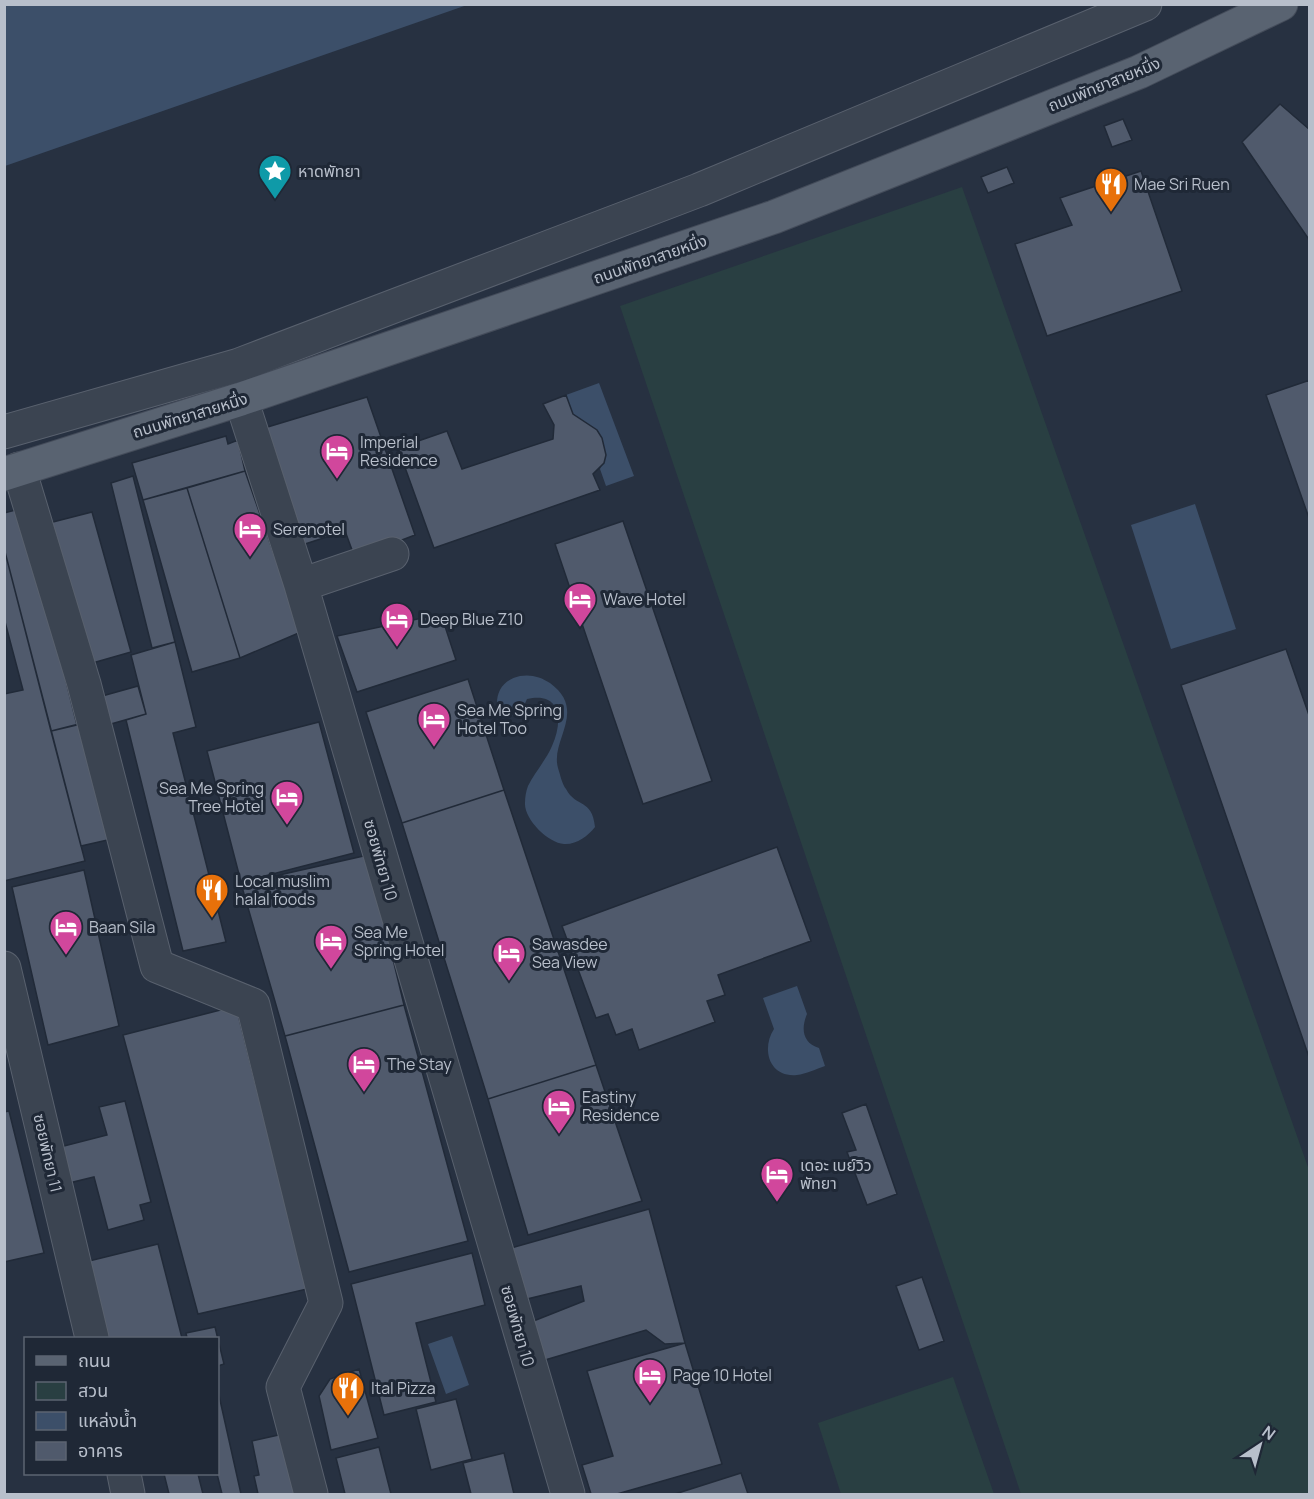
<svg xmlns="http://www.w3.org/2000/svg" width="1314" height="1499" font-family="Manrope,'Noto Sans Thai',sans-serif">
<style>
.green{fill:#293f42}
.water{fill:#3c4f69}
.building{fill:#505a6c;stroke:#212a38;stroke-width:1.5}
.lines{fill:none;stroke-linecap:round;stroke-linejoin:round}
.minor-casing{stroke:#59616e;stroke-width:35}
.major-casing{stroke:#444c5a;stroke-width:35}
.minor{stroke:#3b4451;stroke-width:33}
.major{stroke:#596371;stroke-width:33}
.labels{text-anchor:middle;dominant-baseline:central;stroke-width:6;stroke-linejoin:round;paint-order:stroke}
.street-label{font-size:16px;fill:#b8bfcb;stroke:#1f2836}
.poi-label{font-size:16px;fill:#b8bfcb;stroke:#1f2836;text-anchor:start}
</style>
<rect width="100%" height="100%" fill="#273141"/>
<path class="green" d="M 962,187 L 1309,1170 L 1309,1494 L 1021,1494 L 620,306 Z
M 953,1377 L 994,1494 L 841,1494 L 818,1423 Z"/>
<path class="water" d="M 5,4 L 467,4 L 467,5 L 5,166 Z
M 599,383 L 634,476 L 606,486 L 600,469 L 606,455 L 602,438 L 597,430 L 573,414 L 566,395 Z
M 1195,504 L 1236,629 L 1171,649 L 1131,525 Z
M 520,676 C 531,674 541,677 550,683 C 588,711 550,740 558,768 C 560,774 562,784 566,789 C 576,808 592,798 595,827 C 588,836 576,845 564,844 C 548,843 524,819 525,803 C 525,797 526,791 528,786 C 535,772 546,760 552,746 C 563,722 562,691 527,699 L 521,712 L 514,716 L 501,713 L 497,707 C 496,691 503,680 520,676 Z
M 797,986 L 807,1014 C 801,1028 802,1043 819,1048 L 825,1066 C 816,1069 806,1074 797,1075 C 769,1078 761,1049 774,1029 L 763,998 Z
M 452,1336 L 469,1385 L 446,1394 L 428,1344 Z"/>
<path class="building" d="M 1280,104 L 1310,130 L 1310,241 L 1242,142 Z
M 1123,119 L 1132,140 L 1112,147 L 1104,126 Z
M 1007,167 L 1014,183 L 988,193 L 981,177 Z
M 1141,171 L 1182,291 L 1047,336 L 1015,244 L 1072,225 L 1060,198 Z
M 1310,380 L 1310,521 L 1266,395 Z
M 566,395 L 573,414 L 597,430 L 602,438 L 606,455 L 604,463 L 593,474 L 600,490 L 434,548 L 398,448 L 447,431 L 462,469 L 553,439 L 554,425 L 543,404 Z
M 367,397 L 415,535 L 355,558 L 345,531 L 302,545 L 261,429 Z
M 226,436 L 228,444 L 238,440 L 245,471 L 143,500 L 132,463 Z
M 245,471 L 301,632 L 240,658 L 187,488 Z
M 133,476 L 175,642 L 152,648 L 111,483 Z
M 187,488 L 240,658 L 192,672 L 143,500 Z
M 23,508 L 77,725 L 51,731 L 4,548 L 4,513 Z
M 92,512 L 131,652 L 89,664 L 49,523 Z
M 623,521 L 712,781 L 643,804 L 555,544 Z
M 4,548 L 85,861 L 4,881 L 4,694 L 23,690 L 4,618 Z
M 441,614 L 456,660 L 357,692 L 337,636 Z
M 175,642 L 196,727 L 173,733 L 226,942 L 183,951 L 126,720 L 146,714 L 131,655 Z
M 1286,649 L 1310,718 L 1310,1060 L 1181,685 Z
M 468,679 L 504,790 L 402,823 L 366,712 Z
M 138,686 L 146,714 L 104,726 L 95,698 Z
M 319,722 L 354,853 L 241,882 L 207,751 Z
M 83,723 L 112,839 L 81,846 L 51,731 Z
M 504,790 L 596,1065 L 488,1099 L 402,823 Z
M 777,847 L 811,941 L 718,975 L 725,995 L 707,1001 L 715,1022 L 639,1050 L 632,1029 L 616,1035 L 608,1014 L 596,1018 L 562,926 Z
M 368,855 L 404,1005 L 285,1036 L 242,887 L 248,882 Z
M 84,870 L 119,1026 L 48,1045 L 12,887 Z
M 404,1005 L 468,1241 L 349,1272 L 285,1036 Z
M 236,1006 L 307,1289 L 198,1314 L 123,1035 Z
M 596,1065 L 642,1201 L 528,1235 L 488,1099 Z
M 125,1101 L 151,1202 L 140,1205 L 144,1220 L 108,1230 L 94,1177 L 69,1183 L 60,1147 L 107,1135 L 99,1107 Z
M 866,1104 L 897,1194 L 867,1205 L 847,1152 L 856,1150 L 842,1113 Z
M 9,1111 L 44,1253 L 4,1262 L 4,1112 Z
M 649,1209 L 685,1343 L 665,1344 L 646,1330 L 545,1360 L 531,1322 L 584,1301 L 581,1286 L 527,1299 L 511,1248 Z
M 158,1244 L 182,1338 L 104,1338 L 85,1262 Z
M 472,1253 L 485,1305 L 416,1323 L 436,1402 L 384,1415 L 351,1284 Z
M 922,1277 L 944,1341 L 919,1350 L 896,1286 Z
M 215,1327 L 224,1364 L 218,1366 L 218,1338 L 187,1338 L 186,1333 Z
M 685,1343 L 722,1464 L 617,1494 L 591,1494 L 582,1465 L 613,1456 L 587,1371 Z
M 359,1369 L 378,1438 L 331,1450 L 319,1396 L 330,1379 Z
M 218,1391 L 241,1494 L 222,1494 L 217,1474 Z
M 456,1399 L 472,1459 L 431,1470 L 416,1409 Z
M 283,1434 L 296,1494 L 258,1494 L 254,1476 L 259,1475 L 252,1441 Z
M 379,1447 L 391,1494 L 345,1494 L 336,1458 Z
M 504,1453 L 514,1494 L 471,1494 L 463,1463 Z
M 741,1473 L 748,1494 L 675,1494 Z
M 164,1474 L 198,1474 L 203,1494 L 169,1494 Z"/>
<g class="lines">
<g class="minor-casing">
<path id="minor" d="M 241,399 L 301,585 L 568,1494
M 4,432 L 239,365 L 699,190 L 1145,4
M 19,469 L 84,684 L 157,966 L 253,1005 L 326,1303 L 283,1387 L 311,1494
M 301,585 L 392,554
M 4,968 L 92,1338
M 124,1474 L 128,1494"/>
</g>
<g class="major-casing">
<path id="major" d="M 4,474 L 241,399 L 774,217 L 1139,72 L 1281,4"/>
</g>
<use href="#minor" class="minor"/>
<use href="#major" class="major"/>
</g>
<defs>
<g id="sight-pin" transform="scale(1.725)"><path d="M0 17L-7.5 6A9.5 9.5 0 1 1 7.5 6Z" fill="#0f9aa8" stroke="#1f2836"/><path d="M0-6L1.8-2.2L6-1.7L2.9 1.2L3.7 5.4L0 3.3L-3.7 5.4L-2.9 1.2L-6-1.7L-1.8-2.2Z" fill="#fff"/></g>
<g id="restaurant-pin" transform="scale(1.725)"><path d="M0 17L-7.5 6A9.5 9.5 0 1 1 7.5 6Z" fill="#e8710a" stroke="#1f2836"/><path d="M-5-6h1v4h1v-4h1v4h1v-4h1v5L-1.5 .5V6h-2V.5L-5-1ZM5-6V6H3V1.5H1.5Q1.5-4 5-6Z" fill="#fff"/></g>
<g id="hotel-pin" transform="scale(1.725)"><path d="M0 17L-7.5 6A9.5 9.5 0 1 1 7.5 6Z" fill="#d1479c" stroke="#1f2836"/><path d="M-6-4.5h1.5V1H6V5H4.5V3h-9V5H-6ZM-4 0a1.8 1.8 0 1 1 3.6 0ZM.5 0V-2.5h3Q6-2.5 6 0Z" fill="#fff"/></g>
</defs>
<g fill-rule="evenodd">
<use href="#sight-pin" x="275" y="171"/>
<use href="#restaurant-pin" x="1111" y="184"/>
<use href="#hotel-pin" x="337" y="451"/>
<use href="#hotel-pin" x="250" y="529"/>
<use href="#hotel-pin" x="580" y="599"/>
<use href="#hotel-pin" x="397" y="619"/>
<use href="#hotel-pin" x="434" y="719"/>
<use href="#hotel-pin" x="287" y="797"/>
<use href="#restaurant-pin" x="212" y="890"/>
<use href="#hotel-pin" x="66" y="927"/>
<use href="#hotel-pin" x="331" y="941"/>
<use href="#hotel-pin" x="509" y="953"/>
<use href="#hotel-pin" x="364" y="1064"/>
<use href="#hotel-pin" x="559" y="1106"/>
<use href="#hotel-pin" x="777" y="1174"/>
<use href="#hotel-pin" x="650" y="1375"/>
<use href="#restaurant-pin" x="348" y="1388"/>
</g>
<g class="labels">
<g class="street-label">
<text transform="translate(1104 84) rotate(-22)">ถนนพัทยาสายหนึ่ง</text>
<text transform="translate(650 259) rotate(-19)">ถนนพัทยาสายหนึ่ง</text>
<text transform="translate(190 415) rotate(-17)">ถนนพัทยาสายหนึ่ง</text>
<text transform="translate(381 860) rotate(74)">ซอยพัทยา 10</text>
<text transform="translate(48 1153) rotate(77)">ซอยพัทยา 11</text>
<text transform="translate(518 1326) rotate(74)">ซอยพัทยา 10</text>
</g>
<g class="poi-label">
<text x="298" y="171">หาดพัทยา</text>
<text x="1134" y="184">Mae Sri Ruen</text>
<text x="360" y="442">Imperial<tspan x="360" dy="18">Residence</tspan></text>
<text x="273" y="529">Serenotel</text>
<text x="603" y="599">Wave Hotel</text>
<text x="420" y="619">Deep Blue Z10</text>
<text x="457" y="710">Sea Me Spring<tspan x="457" dy="18">Hotel Too</tspan></text>
<text x="264" y="788" text-anchor="end">Sea Me Spring<tspan x="264" dy="18">Tree Hotel</tspan></text>
<text x="235" y="881">Local muslim<tspan x="235" dy="18">halal foods</tspan></text>
<text x="89" y="927">Baan Sila</text>
<text x="354" y="932">Sea Me<tspan x="354" dy="18">Spring Hotel</tspan></text>
<text x="532" y="944">Sawasdee<tspan x="532" dy="18">Sea View</tspan></text>
<text x="387" y="1064">The Stay</text>
<text x="582" y="1097">Eastiny<tspan x="582" dy="18">Residence</tspan></text>
<text x="800" y="1165">เดอะ เบย์วิว<tspan x="800" dy="18">พัทยา</tspan></text>
<text x="673" y="1375">Page 10 Hotel</text>
<text x="371" y="1388">Ital Pizza</text>
</g>
</g>
<rect width="1314" height="1499" fill="none" stroke="#b8bfcb" stroke-width="12"/>
<rect x="24" y="1337" width="195" height="138" fill="#1f2836" stroke="#5c6472" stroke-width="1.5"/>
<rect x="36" y="1356" width="30" height="9" fill="#596371" stroke="#5c6472" stroke-width="1.5"/>
<text x="78" y="1367" font-size="18" fill="#b8bfcb">ถนน</text>
<rect x="36" y="1382" width="30" height="18" fill="#293f42" stroke="#5c6472" stroke-width="1.5"/>
<text x="78" y="1397" font-size="18" fill="#b8bfcb">สวน</text>
<rect x="36" y="1412" width="30" height="18" fill="#3c4f69" stroke="#5c6472" stroke-width="1.5"/>
<text x="78" y="1427" font-size="18" fill="#b8bfcb">แหล่งน้ำ</text>
<rect x="36" y="1442" width="30" height="18" fill="#505a6c" stroke="#5c6472" stroke-width="1.5"/>
<text x="78" y="1457" font-size="18" fill="#b8bfcb">อาคาร</text>
<g transform="translate(1260 1445) rotate(36)" stroke="#1f2836" stroke-width="4.5" paint-order="stroke">
<path d="M0-4.5L10 22L0 15L-10 22Z" fill="#b8bfcb"/>
<text y="-9" font-size="16" font-weight="bold" text-anchor="middle" fill="#b8bfcb">N</text>
</g>
</svg>
